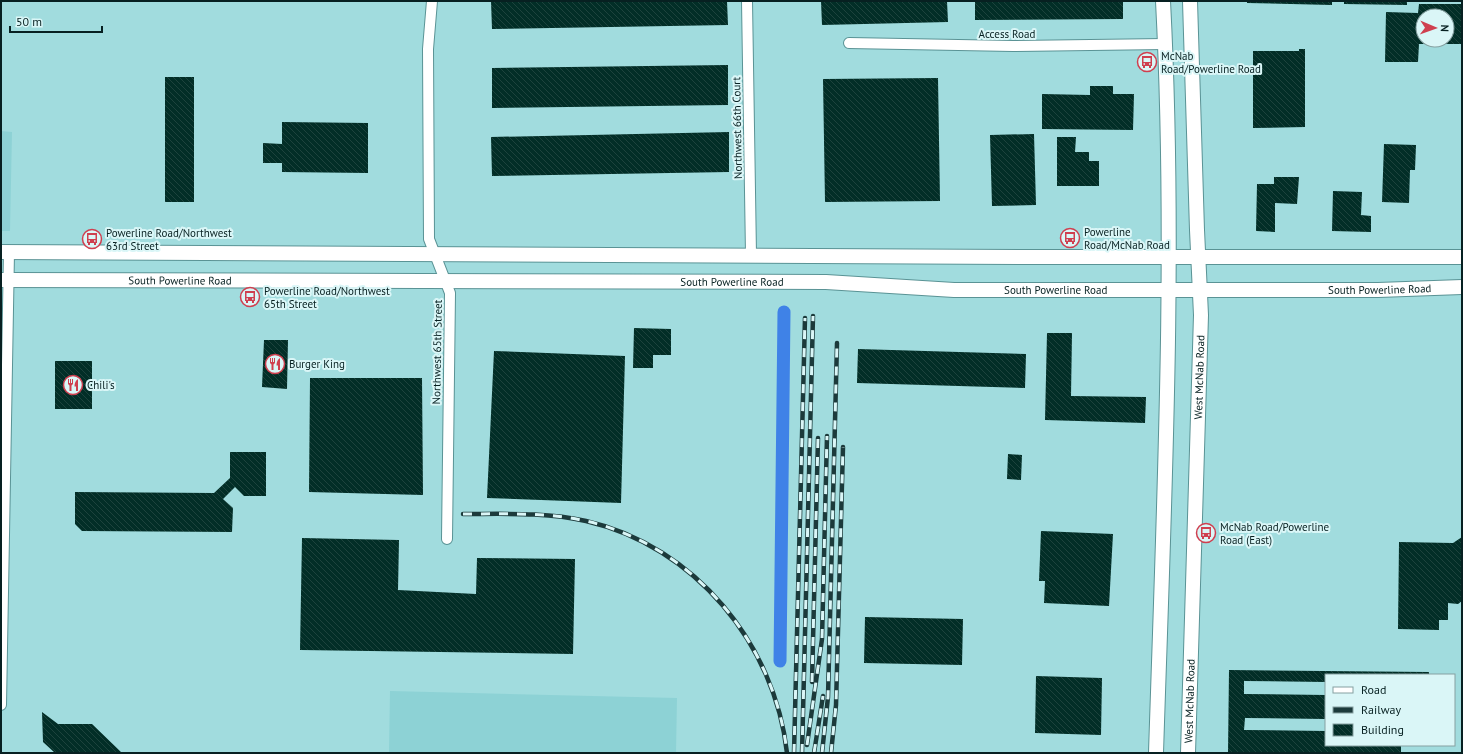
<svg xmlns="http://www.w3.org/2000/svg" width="1463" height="754" font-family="'PT Sans',sans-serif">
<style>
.built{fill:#8dd2d5}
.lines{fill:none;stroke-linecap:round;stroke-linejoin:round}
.canal{stroke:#3f82e7;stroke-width:13}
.building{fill:url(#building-back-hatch);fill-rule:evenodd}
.street-casing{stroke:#5a9395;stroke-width:12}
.secondary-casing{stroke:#5a9395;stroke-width:16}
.street{stroke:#fff;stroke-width:10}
.secondary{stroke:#fff;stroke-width:14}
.rail-casing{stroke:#1c3a3b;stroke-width:4.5}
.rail{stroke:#daf6f7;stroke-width:3;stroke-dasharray:9;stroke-linecap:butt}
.labels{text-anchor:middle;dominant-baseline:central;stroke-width:4;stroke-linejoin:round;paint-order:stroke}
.street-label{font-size:11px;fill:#072021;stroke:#daf6f7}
.poi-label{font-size:11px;fill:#072021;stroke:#daf6f7;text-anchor:start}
</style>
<defs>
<pattern id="building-back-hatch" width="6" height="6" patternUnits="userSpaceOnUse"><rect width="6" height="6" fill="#022e27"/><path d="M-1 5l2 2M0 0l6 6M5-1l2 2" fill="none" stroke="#1d433d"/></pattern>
</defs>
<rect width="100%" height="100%" fill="#a1dcde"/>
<path class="built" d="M 1,131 L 12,132 L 10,231 L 1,231 Z
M 390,691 L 677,698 L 676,753 L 389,753 Z"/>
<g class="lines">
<path class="canal" d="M 780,661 L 784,312"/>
</g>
<path class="building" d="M 491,1 L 727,1 L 728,25 L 492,29 Z
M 821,1 L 947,1 L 948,22 L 822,25 Z
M 975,1 L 1123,1 L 1123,19 L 975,20 Z
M 1247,1 L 1332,1 L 1332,5 L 1247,3 Z
M 1344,1 L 1407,1 L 1407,5 L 1344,4 Z
M 1419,4 L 1462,4 L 1462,44 L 1419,44 L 1418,62 L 1385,62 L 1386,12 L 1418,13 ZM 1423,16 L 1447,16 L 1447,40 L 1423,40 Z
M 1299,49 L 1305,49 L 1305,127 L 1253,128 L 1253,51 L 1299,51 Z
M 728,65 L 728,105 L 492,108 L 492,68 Z
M 165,77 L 194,77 L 194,202 L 165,202 Z
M 938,78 L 940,201 L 825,202 L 823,79 Z
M 1090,86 L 1113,86 L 1113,94 L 1134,94 L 1133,130 L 1042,129 L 1042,94 L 1090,95 Z
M 282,122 L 368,123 L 368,173 L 282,172 L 282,163 L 263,163 L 263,143 L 282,144 Z
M 729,132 L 729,172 L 492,176 L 491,137 Z
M 1034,134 L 1036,205 L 992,206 L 990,135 Z
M 1057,137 L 1076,137 L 1075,152 L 1089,152 L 1089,161 L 1099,161 L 1099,186 L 1057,186 Z
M 1384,144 L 1416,145 L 1415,170 L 1410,170 L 1409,203 L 1382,202 Z
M 1274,177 L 1299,177 L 1297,204 L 1275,203 L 1275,232 L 1256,231 L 1257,184 L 1274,184 Z
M 1333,191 L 1362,192 L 1361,215 L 1371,216 L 1371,232 L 1332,231 Z
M 634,328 L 671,329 L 671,355 L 653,355 L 653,368 L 633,368 Z
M 1047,333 L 1072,333 L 1071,396 L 1146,397 L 1145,423 L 1045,420 Z
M 264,340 L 288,340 L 287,389 L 262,387 Z
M 858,349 L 1026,354 L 1025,388 L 857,383 Z
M 494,351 L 625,356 L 621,503 L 487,498 Z
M 55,361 L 92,361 L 92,409 L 55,409 Z
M 310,378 L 422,378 L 423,495 L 309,492 Z
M 230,452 L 266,452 L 266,496 L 244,496 L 235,487 L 223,499 L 233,508 L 232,532 L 82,531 L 75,524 L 75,492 L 214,493 L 230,478 Z
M 1008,454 L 1022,455 L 1021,480 L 1007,479 Z
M 1041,531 L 1113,534 L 1109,606 L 1044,603 L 1045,581 L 1039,581 Z
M 1462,537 L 1462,601 L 1458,604 L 1448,603 L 1448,620 L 1439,620 L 1439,630 L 1398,629 L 1399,542 L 1453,543 Z
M 302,538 L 399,540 L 398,590 L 476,594 L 477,558 L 575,559 L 573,654 L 300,650 Z
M 865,617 L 963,619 L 962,665 L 864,663 Z
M 1229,670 L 1429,672 L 1429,675 L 1326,675 L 1326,682 L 1244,681 L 1244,694 L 1326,695 L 1326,719 L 1245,718 L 1244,730 L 1326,731 L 1326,745 L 1401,745 L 1401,753 L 1228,753 Z
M 1036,676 L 1102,678 L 1101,735 L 1035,733 Z
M 42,712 L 58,724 L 92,724 L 122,753 L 55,753 L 43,742 Z"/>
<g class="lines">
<g class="street-casing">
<path id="street" d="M 432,1 L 428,49 L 429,239 L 450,293 L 447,539
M 747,1 L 751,255
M 849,43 L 1013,46 L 1165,44
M 1,705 L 9,252"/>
</g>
<g class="secondary-casing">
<g id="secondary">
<path d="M 1,252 L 1019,257 L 1462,257"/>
<path id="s1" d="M 1,280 L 826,282 L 954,290 L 1378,290 L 1462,287"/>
<path d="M 1156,753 C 1164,503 1176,251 1163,1"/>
<path id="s2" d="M 1188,753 L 1201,315 L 1197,230 L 1190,1"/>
</g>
</g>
<use href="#street" class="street"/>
<use href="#secondary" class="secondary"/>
<g class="rail-casing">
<path id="rail" d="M 463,514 C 504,514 546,512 586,521 C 695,546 775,644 787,753
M 812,682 L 818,438
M 807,745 L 822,639 L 827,436
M 794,753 L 805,318
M 802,753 L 813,316
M 814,753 L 823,696
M 822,753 L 828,697 L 837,343
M 831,753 L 836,705 L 843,447"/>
</g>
<use href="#rail" class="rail"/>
</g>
<defs>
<g id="bus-ring" transform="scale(1)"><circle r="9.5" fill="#daf6f7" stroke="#cf3f4f" stroke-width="1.5"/><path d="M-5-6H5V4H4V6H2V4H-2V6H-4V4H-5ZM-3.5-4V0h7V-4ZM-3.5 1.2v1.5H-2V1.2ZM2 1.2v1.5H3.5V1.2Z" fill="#cf3f4f"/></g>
<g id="restaurant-ring" transform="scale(1)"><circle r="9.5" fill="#daf6f7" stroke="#cf3f4f" stroke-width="1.5"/><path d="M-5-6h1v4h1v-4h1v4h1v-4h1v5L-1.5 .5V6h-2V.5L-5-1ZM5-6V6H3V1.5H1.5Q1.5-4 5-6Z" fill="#cf3f4f"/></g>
</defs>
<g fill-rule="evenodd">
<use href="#bus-ring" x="1147" y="62"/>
<use href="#bus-ring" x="1070" y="238"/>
<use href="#bus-ring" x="92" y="239"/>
<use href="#bus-ring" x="250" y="297"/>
<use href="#restaurant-ring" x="275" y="364"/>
<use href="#restaurant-ring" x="73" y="385"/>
<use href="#bus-ring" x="1206" y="533"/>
</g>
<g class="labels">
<g class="street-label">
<text x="1007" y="34">Access Road</text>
<text transform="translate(737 128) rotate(-91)">Northwest 66th Court</text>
<text stroke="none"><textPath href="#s1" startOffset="179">South Powerline Road</textPath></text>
<text stroke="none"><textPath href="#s1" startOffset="731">South Powerline Road</textPath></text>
<text stroke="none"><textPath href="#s1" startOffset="1379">South Powerline Road</textPath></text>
<text stroke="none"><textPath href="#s1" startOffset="1055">South Powerline Road</textPath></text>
<text transform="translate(437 352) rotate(-89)">Northwest 65th Street</text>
<text stroke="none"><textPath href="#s2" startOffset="376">West McNab Road</textPath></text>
<text stroke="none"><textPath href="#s2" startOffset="52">West McNab Road</textPath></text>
</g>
<g class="poi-label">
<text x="1161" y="56">McNab<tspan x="1161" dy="13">Road/Powerline Road</tspan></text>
<text x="1084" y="232">Powerline<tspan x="1084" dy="13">Road/McNab Road</tspan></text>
<text x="106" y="233">Powerline Road/Northwest<tspan x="106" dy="13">63rd Street</tspan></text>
<text x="264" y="291">Powerline Road/Northwest<tspan x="264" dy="13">65th Street</tspan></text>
<text x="289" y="364">Burger King</text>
<text x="87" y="385">Chili's</text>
<text x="1220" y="527">McNab Road/Powerline<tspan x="1220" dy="13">Road (East)</tspan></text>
</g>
</g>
<rect width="1463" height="754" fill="none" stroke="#072021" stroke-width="4"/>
<rect x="1325" y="674" width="130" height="72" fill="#daf6f7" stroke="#86a0a1"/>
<rect x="1333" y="687" width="20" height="6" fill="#ffffff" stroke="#86a0a1"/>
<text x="1361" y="694" font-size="12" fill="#072021">Road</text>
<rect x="1333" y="707" width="20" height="6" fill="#1c3a3b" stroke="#86a0a1"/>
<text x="1361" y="714" font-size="12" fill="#072021">Railway</text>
<rect x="1333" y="724" width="20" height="12" fill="url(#building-back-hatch)" stroke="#86a0a1"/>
<text x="1361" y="734" font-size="12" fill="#072021">Building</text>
<g transform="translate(1435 28) rotate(92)"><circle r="19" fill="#daf6f7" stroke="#86a0a1"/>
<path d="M0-3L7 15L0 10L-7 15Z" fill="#cf3f4f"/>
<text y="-6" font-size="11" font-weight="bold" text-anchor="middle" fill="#072021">N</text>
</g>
<path d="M10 26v6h92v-6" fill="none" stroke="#072021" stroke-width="2"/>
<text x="16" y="26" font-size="12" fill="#072021" stroke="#daf6f7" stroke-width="3" paint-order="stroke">50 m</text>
</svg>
